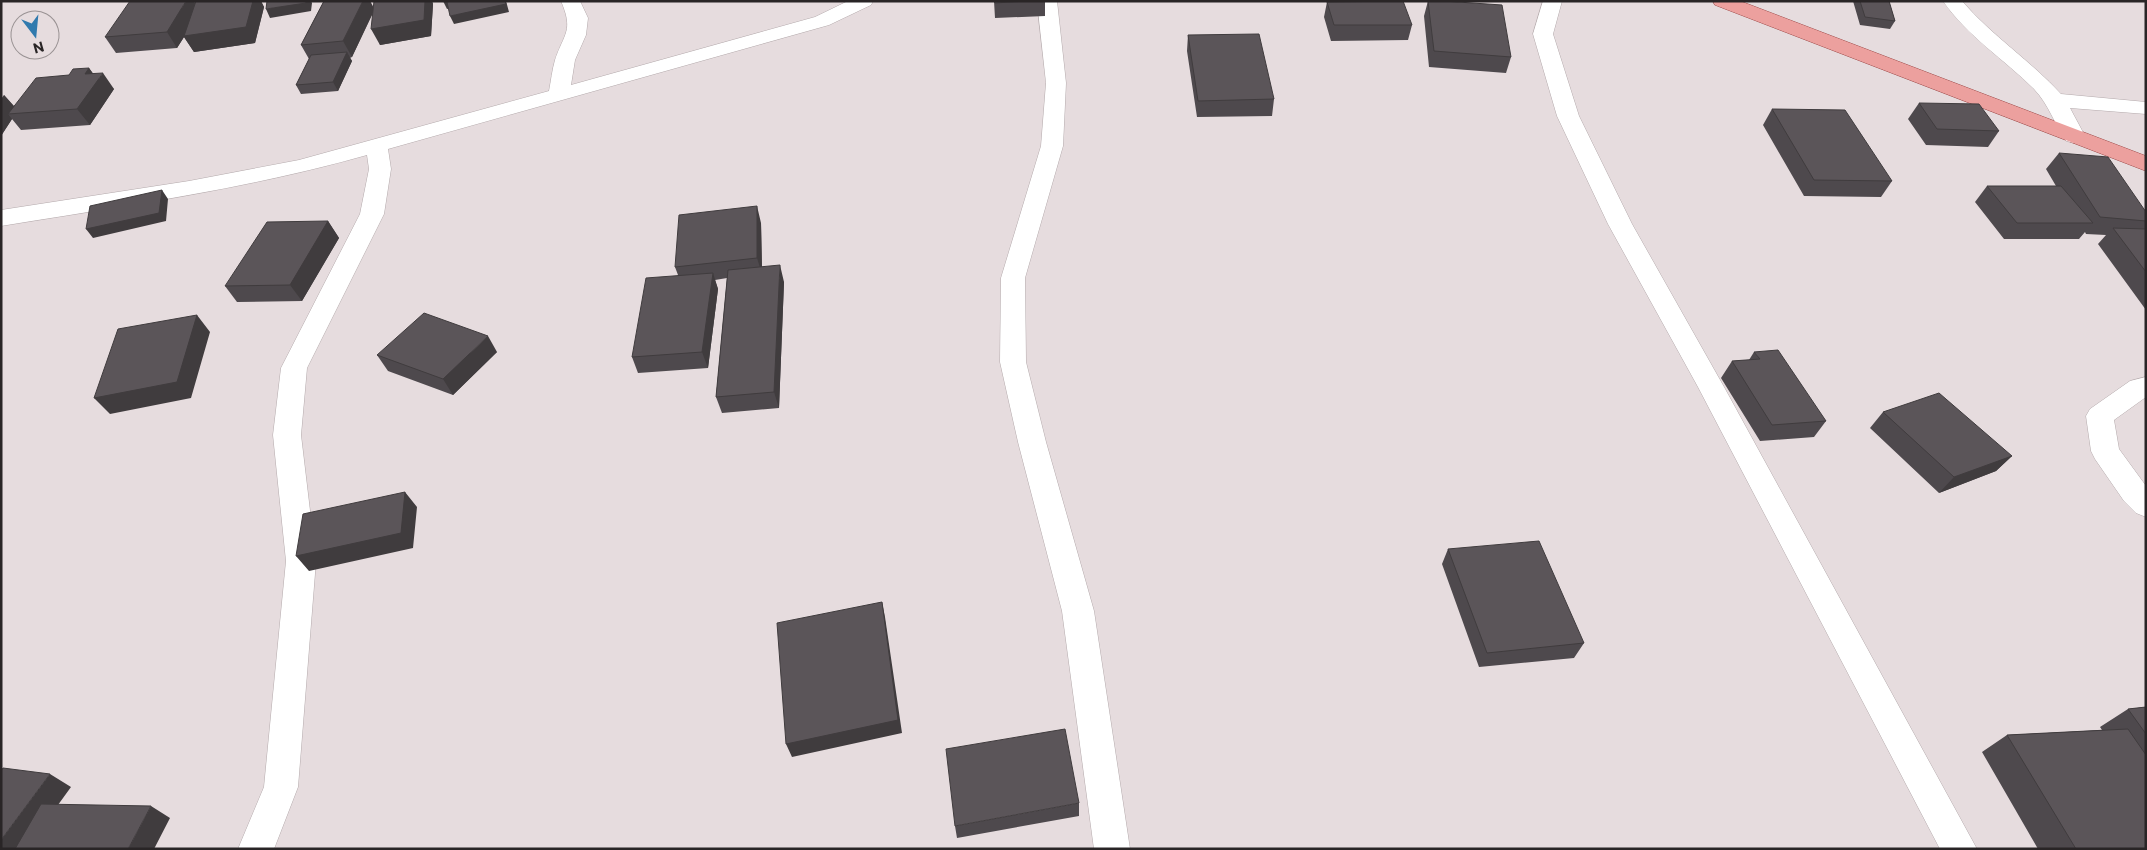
<svg xmlns="http://www.w3.org/2000/svg" width="2147" height="850" font-family="Commissioner,sans-serif">
<style>
.lines{fill:none;stroke-linecap:round;stroke-linejoin:round}
.minor-casing{stroke:#b4aaac;stroke-width:1}
.major-casing{stroke:#9f4b4a;stroke-width:1}
.minor{fill:#fff;fill-rule:evenodd}
.major{fill:#eca09e;fill-rule:evenodd}
.wall{fill:#4e494d}
.shaded-wall{fill:#403c3e}
.building{fill:#5b5559;stroke:#403c3e}
</style>
<rect width="100%" height="100%" fill="#e6dcde"/>
<g class="lines">
<g class="minor-casing">
<path id="minor" d="M 561,1 L 580,1 L 588,18 L 586,35 L 575,60 L 571,85 L 815,17 L 848,1 L 873,1 L 871,5 L 829,25 L 388,149 L 391,169 L 384,214 L 307,368 L 301,435 L 316,561 L 298,787 L 274,849 L 238,849 L 264,787 L 286,561 L 273,435 L 281,368 L 360,214 L 369,169 L 367,155 C 247,189 124,206 1,226 L 1,210 L 189,181 L 299,160 L 549,91 C 551,81 552,70 555,60 C 564,33 574,31 561,1 Z
M 1037,1 L 1057,1 L 1066,83 L 1063,146 L 1025,278 L 1026,362 L 1046,442 L 1094,611 L 1130,849 L 1094,849 L 1062,611 L 1018,442 L 1000,362 L 1001,278 L 1041,146 L 1046,83 Z
M 1543,1 L 1562,1 L 1553,34 L 1579,116 L 1632,224 L 1724,387 L 1977,849 L 1940,849 L 1698,387 L 1608,224 L 1557,116 L 1533,34 Z
M 1943,1 L 1962,1 C 1992,36 2031,61 2061,94 L 2146,102 L 2146,114 L 2070,108 L 2085,136 L 2082,141 L 2074,143 L 2066,141 C 2054,123 2049,105 2034,89 C 2004,59 1967,36 1943,1 Z
M 2146,377 L 2146,397 L 2114,420 L 2119,449 L 2146,486 L 2146,517 L 2136,513 L 2124,501 L 2095,459 L 2091,451 L 2086,416 L 2090,409 L 2130,381 Z"/>
</g>
<g class="major-casing">
<path id="major" d="M 1713,1 L 1740,1 L 2146,156 L 2146,171 L 1715,5 Z"/>
</g>
<use href="#minor" class="minor"/>
<use href="#major" class="major"/>
</g>
<path class="wall" d="M 196,1 L 261,1 L 264,7 L 255,43 L 194,52 L 184,37 L 177,48 L 116,53 L 105,37 L 195,3 Z
M 324,1 L 370,1 L 374,8 L 374,1 L 432,1 L 433,4 L 431,36 L 380,45 L 373,13 L 352,57 L 350,58 L 352,61 L 338,91 L 301,94 L 296,85 L 309,59 L 301,45 Z
M 994,1 L 1045,1 L 1045,16 L 995,18 Z
M 1428,1 L 1443,1 L 1511,57 L 1506,73 L 1429,67 L 1424,16 Z
M 1853,1 L 1889,1 L 1895,21 L 1890,29 L 1860,25 Z
M 1327,2 L 1412,25 L 1408,40 L 1331,41 L 1324,17 Z
M 1188,35 L 1274,99 L 1272,116 L 1197,117 L 1187,51 Z
M 89,68 L 93,74 L 114,89 L 90,125 L 21,130 L 12,119 L 1,136 L 4,95 L 14,106 L 69,75 Z
M 1919,103 L 1999,131 L 1988,147 L 1926,145 L 1908,119 Z
M 1772,109 L 1892,181 L 1881,197 L 1804,196 L 1763,125 Z
M 2059,153 L 2146,221 L 2146,310 L 2098,244 L 2106,235 L 2086,234 L 2085,232 L 2079,239 L 2004,239 L 1975,202 L 1987,186 L 2056,186 L 2046,169 Z
M 328,221 L 339,238 L 302,301 L 237,302 L 225,286 Z
M 761,223 L 762,267 L 784,282 L 779,408 L 722,413 L 716,397 L 727,278 L 715,280 L 718,289 L 708,368 L 638,373 L 632,357 L 678,275 L 675,267 Z
M 497,352 L 453,395 L 388,371 L 377,355 Z
M 1754,352 L 1826,421 L 1814,437 L 1760,441 L 1721,378 L 1732,361 L 1749,360 Z
M 1883,412 L 2012,456 L 1996,471 L 1939,493 L 1870,428 Z
M 1448,549 L 1584,643 L 1574,658 L 1479,667 L 1442,564 Z
M 2146,707 L 2146,849 L 2038,849 L 1982,752 L 2007,735 L 2102,730 L 2100,727 L 2128,709 Z
M 1079,803 L 1079,816 L 957,838 L 955,826 Z"/>
<path class="shaded-wall" d="M 186,1 L 194,1 L 200,10 L 253,1 L 261,1 L 264,7 L 255,43 L 194,52 L 184,37 L 177,48 L 167,32 Z
M 306,1 L 311,1 L 312,3 L 311,11 L 270,18 L 266,9 Z
M 363,1 L 370,1 L 374,10 L 352,57 L 343,41 Z
M 425,1 L 432,1 L 433,4 L 431,36 L 380,45 L 371,29 Z
M 443,1 L 480,1 L 447,9 Z
M 505,1 L 506,1 L 509,12 L 454,24 L 450,16 Z
M 347,52 L 352,61 L 338,91 L 333,82 Z
M 89,68 L 98,80 L 103,73 L 114,89 L 90,125 L 77,109 L 85,74 Z
M 4,95 L 18,111 L 8,114 L 12,119 L 1,136 L 1,99 Z
M 162,190 L 168,199 L 166,221 L 93,238 L 86,229 Z
M 757,206 L 761,223 L 762,274 L 757,258 Z
M 328,221 L 339,238 L 302,301 L 290,285 Z
M 780,265 L 784,282 L 779,408 L 774,392 Z
M 713,273 L 718,289 L 708,368 L 702,352 Z
M 197,315 L 210,332 L 191,398 L 110,414 L 94,398 Z
M 488,336 L 497,352 L 453,395 L 443,379 Z
M 2012,456 L 1996,471 L 1939,493 L 1954,477 Z
M 405,492 L 417,507 L 413,548 L 309,571 L 296,556 Z
M 882,602 L 885,617 L 902,733 L 792,757 L 786,744 Z
M 50,774 L 71,787 L 26,849 L 1,849 L 1,840 Z
M 151,806 L 170,818 L 154,849 L 128,849 Z"/>
<path class="building" d="M 130,1 L 186,1 L 167,32 L 105,37 Z
M 196,1 L 253,1 L 246,27 L 184,36 Z
M 267,1 L 306,1 L 306,3 L 266,9 Z
M 324,1 L 363,1 L 343,41 L 301,45 Z
M 374,1 L 425,1 L 424,20 L 371,29 Z
M 451,1 L 505,1 L 506,4 L 450,16 L 447,2 Z
M 994,1 L 1026,1 L 995,3 Z
M 1403,1 L 1412,25 L 1334,25 L 1327,2 Z
M 1428,1 L 1443,1 L 1502,5 L 1511,57 L 1434,51 Z
M 1860,1 L 1889,1 L 1895,21 L 1865,17 Z
M 1259,34 L 1274,99 L 1198,101 L 1188,35 Z
M 347,52 L 333,82 L 296,85 L 311,55 Z
M 89,68 L 85,74 L 103,73 L 77,109 L 8,114 L 36,78 L 69,75 L 73,69 Z
M 1919,103 L 1979,104 L 1999,131 L 1937,129 Z
M 1772,109 L 1845,110 L 1892,181 L 1814,180 Z
M 2059,153 L 2108,157 L 2146,212 L 2146,221 L 2100,217 Z
M 1987,186 L 2061,186 L 2093,223 L 2017,223 Z
M 162,190 L 159,213 L 86,229 L 90,206 Z
M 757,206 L 757,258 L 675,267 L 679,215 Z
M 328,221 L 290,285 L 225,286 L 267,222 Z
M 2113,228 L 2146,229 L 2146,272 Z
M 780,265 L 774,392 L 716,397 L 728,270 Z
M 713,273 L 702,352 L 632,357 L 646,278 Z
M 424,313 L 488,336 L 443,379 L 377,355 Z
M 197,315 L 177,382 L 94,398 L 118,329 Z
M 1778,350 L 1826,421 L 1772,425 L 1732,361 L 1760,359 L 1754,352 Z
M 1939,393 L 2012,456 L 1954,477 L 1883,412 Z
M 405,492 L 401,533 L 296,556 L 303,514 Z
M 1539,541 L 1584,643 L 1487,653 L 1448,549 Z
M 882,602 L 898,720 L 786,744 L 777,623 Z
M 2146,707 L 2146,734 L 2128,709 Z
M 1065,729 L 1079,803 L 955,826 L 946,749 Z
M 2128,729 L 2146,755 L 2146,849 L 2076,849 L 2007,735 Z
M 3,768 L 50,774 L 1,840 L 1,771 Z
M 41,804 L 151,806 L 128,849 L 15,849 Z"/>
<rect width="2147" height="850" fill="none" stroke="#292526" stroke-width="5"/>
<g transform="translate(35 35) rotate(164)"><circle r="24" fill="#e6dcde" stroke="#9a9394"/>
<path d="M0-4L9 19L0 12L-9 19Z" fill="#307aae"/>
<text y="-8" font-size="14" font-weight="bold" text-anchor="middle" fill="#292526">N</text>
</g>
</svg>
